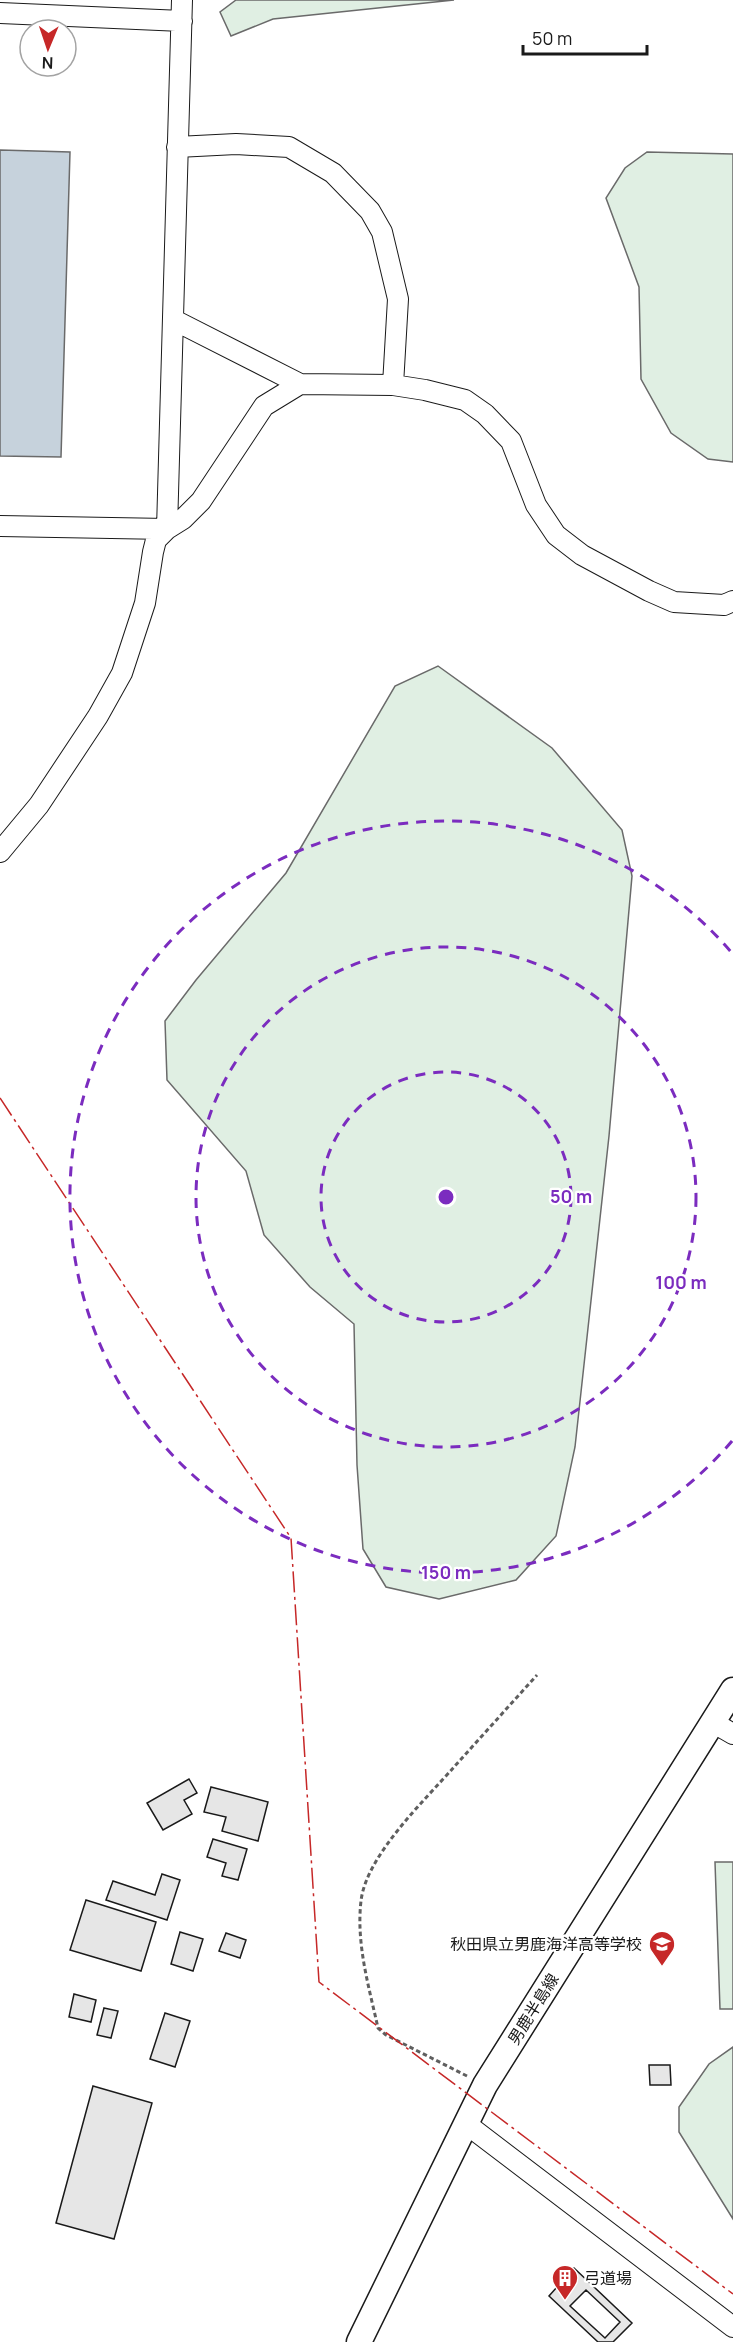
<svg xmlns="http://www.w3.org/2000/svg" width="733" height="2342" font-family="Manrope,'Noto Sans JP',sans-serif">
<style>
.green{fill:#e0efe3;stroke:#6a6a6a;stroke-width:1.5}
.water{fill:#c6d2dc;stroke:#6a6a6a;stroke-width:1.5}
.building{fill:#e6e6e6;stroke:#1a1a1a;stroke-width:1.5;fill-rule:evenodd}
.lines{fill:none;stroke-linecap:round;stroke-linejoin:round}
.minor-casing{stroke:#1a1a1a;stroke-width:22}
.major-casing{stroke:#1a1a1a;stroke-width:27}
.path{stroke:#5f5f5f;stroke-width:3;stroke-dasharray:4.5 3;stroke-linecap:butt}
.minor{stroke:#fff;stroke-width:20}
.major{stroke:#fff;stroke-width:24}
.power{stroke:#c62828;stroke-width:1.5;stroke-dasharray:21 4.5 3 4.5;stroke-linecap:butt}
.ring{fill:none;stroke:#7b2cbf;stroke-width:3;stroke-dasharray:10 8}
.labels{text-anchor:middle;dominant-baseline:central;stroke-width:4.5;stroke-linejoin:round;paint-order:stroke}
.poi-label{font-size:16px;fill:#1a1a1a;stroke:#fff;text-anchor:end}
.street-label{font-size:16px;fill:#1a1a1a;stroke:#fff}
.centre{fill:#7b2cbf;stroke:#fff;stroke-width:3}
.ring-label{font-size:18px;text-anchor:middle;font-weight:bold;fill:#7b2cbf;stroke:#fff;stroke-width:4.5;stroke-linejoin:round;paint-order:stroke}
</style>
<rect width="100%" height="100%" fill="#fff"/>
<path class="green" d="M 236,0 L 454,0 L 273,19 L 231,36 L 220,12 Z
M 647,152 L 733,154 L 733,462 L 708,459 L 671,433 L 641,379 L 639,287 L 606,198 L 625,168 Z
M 438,666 L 552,748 L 622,830 L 632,876 L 609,1136 L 575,1447 L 556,1536 L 516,1580 L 439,1599 L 386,1587 L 363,1549 L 357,1465 L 354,1324 L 310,1287 L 264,1235 L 246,1171 L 167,1080 L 165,1021 L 196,980 L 286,873 L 395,686 Z
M 715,1862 L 733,1862 L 733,2009 L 720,2009 Z
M 733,2047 L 733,2219 L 679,2132 L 679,2107 L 709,2064 Z"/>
<path class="water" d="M 0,150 L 70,152 L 61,457 L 0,456 Z"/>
<path class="building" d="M 189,1779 L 197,1793 L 184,1800 L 192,1814 L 163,1830 L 147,1803 Z
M 211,1787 L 268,1802 L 258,1841 L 222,1831 L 226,1817 L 204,1812 Z
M 213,1839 L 247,1849 L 238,1880 L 222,1876 L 226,1863 L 207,1857 Z
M 162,1874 L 180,1880 L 167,1920 L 106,1900 L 113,1881 L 155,1895 Z
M 86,1900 L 156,1922 L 141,1971 L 70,1950 Z
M 180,1932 L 203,1939 L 193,1971 L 171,1964 Z
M 226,1933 L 246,1940 L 240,1958 L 219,1951 Z
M 74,1994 L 96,2000 L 91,2022 L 69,2017 Z
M 104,2008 L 118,2011 L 111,2038 L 97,2035 Z
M 165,2013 L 190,2021 L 175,2067 L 150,2059 Z
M 649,2065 L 670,2065 L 671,2085 L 650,2085 Z
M 93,2086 L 152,2103 L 114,2239 L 56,2223 Z
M 574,2268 L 632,2323 L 613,2342 L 598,2342 L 549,2296 ZM 586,2290 L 620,2322 L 605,2338 L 570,2306 Z"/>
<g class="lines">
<g class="minor-casing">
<path id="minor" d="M 0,13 L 182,21
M 177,147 L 236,144 L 289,147 L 333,173 L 370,211 L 382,232 L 398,299 L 393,385
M 174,320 L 300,384 L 393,385 L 425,390 L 465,400 L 485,414 L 511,441 L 536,505 L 556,535 L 582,555 L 649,591 L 674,602 L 724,605 L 733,601
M 0,526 L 167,529
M 167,529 L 182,0
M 0,852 L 39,805 L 98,716 L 122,673 L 145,603 L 153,552 L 156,540 L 167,529 L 183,519 L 201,501 L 264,406 L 300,384
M 714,1723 L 733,1734
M 465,2123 L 733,2327"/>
</g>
<g class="major-casing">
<path id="major" d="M 359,2342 L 485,2085 L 733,1690"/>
</g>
<path class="path" d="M 467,2076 L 386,2035 L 378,2028 C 369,1987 356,1944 361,1901 C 366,1856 424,1801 454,1767 C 481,1737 509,1706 537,1675"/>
<use href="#minor" class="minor"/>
<use href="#major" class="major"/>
<path class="power" d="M 0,1098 L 291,1538 L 319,1982 L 733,2294"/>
</g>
<g class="ring">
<circle cx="446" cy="1197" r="125"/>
<circle cx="446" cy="1197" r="250"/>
<path d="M732 1441A376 376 0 1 1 732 953"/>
</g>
<defs>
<g id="school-pin" transform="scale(1.35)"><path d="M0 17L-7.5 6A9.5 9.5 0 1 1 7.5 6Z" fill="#c62828" stroke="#fff"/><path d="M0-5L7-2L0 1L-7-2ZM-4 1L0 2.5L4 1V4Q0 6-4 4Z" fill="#fff"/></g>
<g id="building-pin" transform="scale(1.35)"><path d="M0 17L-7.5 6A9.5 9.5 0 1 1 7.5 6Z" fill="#c62828" stroke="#fff"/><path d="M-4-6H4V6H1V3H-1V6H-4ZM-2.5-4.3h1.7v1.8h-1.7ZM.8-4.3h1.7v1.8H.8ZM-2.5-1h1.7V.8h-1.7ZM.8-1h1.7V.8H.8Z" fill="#fff"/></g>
</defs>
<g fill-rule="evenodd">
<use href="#school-pin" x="662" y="1944"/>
<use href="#building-pin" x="565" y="2278"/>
</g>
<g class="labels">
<g class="poi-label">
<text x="642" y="1944">秋田県立男鹿海洋高等学校</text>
<text x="584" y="2278" text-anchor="start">弓道場</text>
</g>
<g class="street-label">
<text transform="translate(533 2009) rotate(-58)">男鹿半島線</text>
</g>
</g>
<circle cx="446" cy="1197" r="9" class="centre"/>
<g class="ring-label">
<text x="571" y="1203">50 m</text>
<text x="681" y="1289">100 m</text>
<text x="446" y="1579">150 m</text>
</g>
<g transform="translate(48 48) rotate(182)"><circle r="28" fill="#ffffff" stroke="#a3a3a3" stroke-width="1.5"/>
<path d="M0-4.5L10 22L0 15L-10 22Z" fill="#c62828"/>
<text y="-9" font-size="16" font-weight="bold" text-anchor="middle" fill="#1a1a1a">N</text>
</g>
<path d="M523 45v9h124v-9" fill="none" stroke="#1a1a1a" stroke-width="3"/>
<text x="532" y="45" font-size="18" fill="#1a1a1a" stroke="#ffffff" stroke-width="4.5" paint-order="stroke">50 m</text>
</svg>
